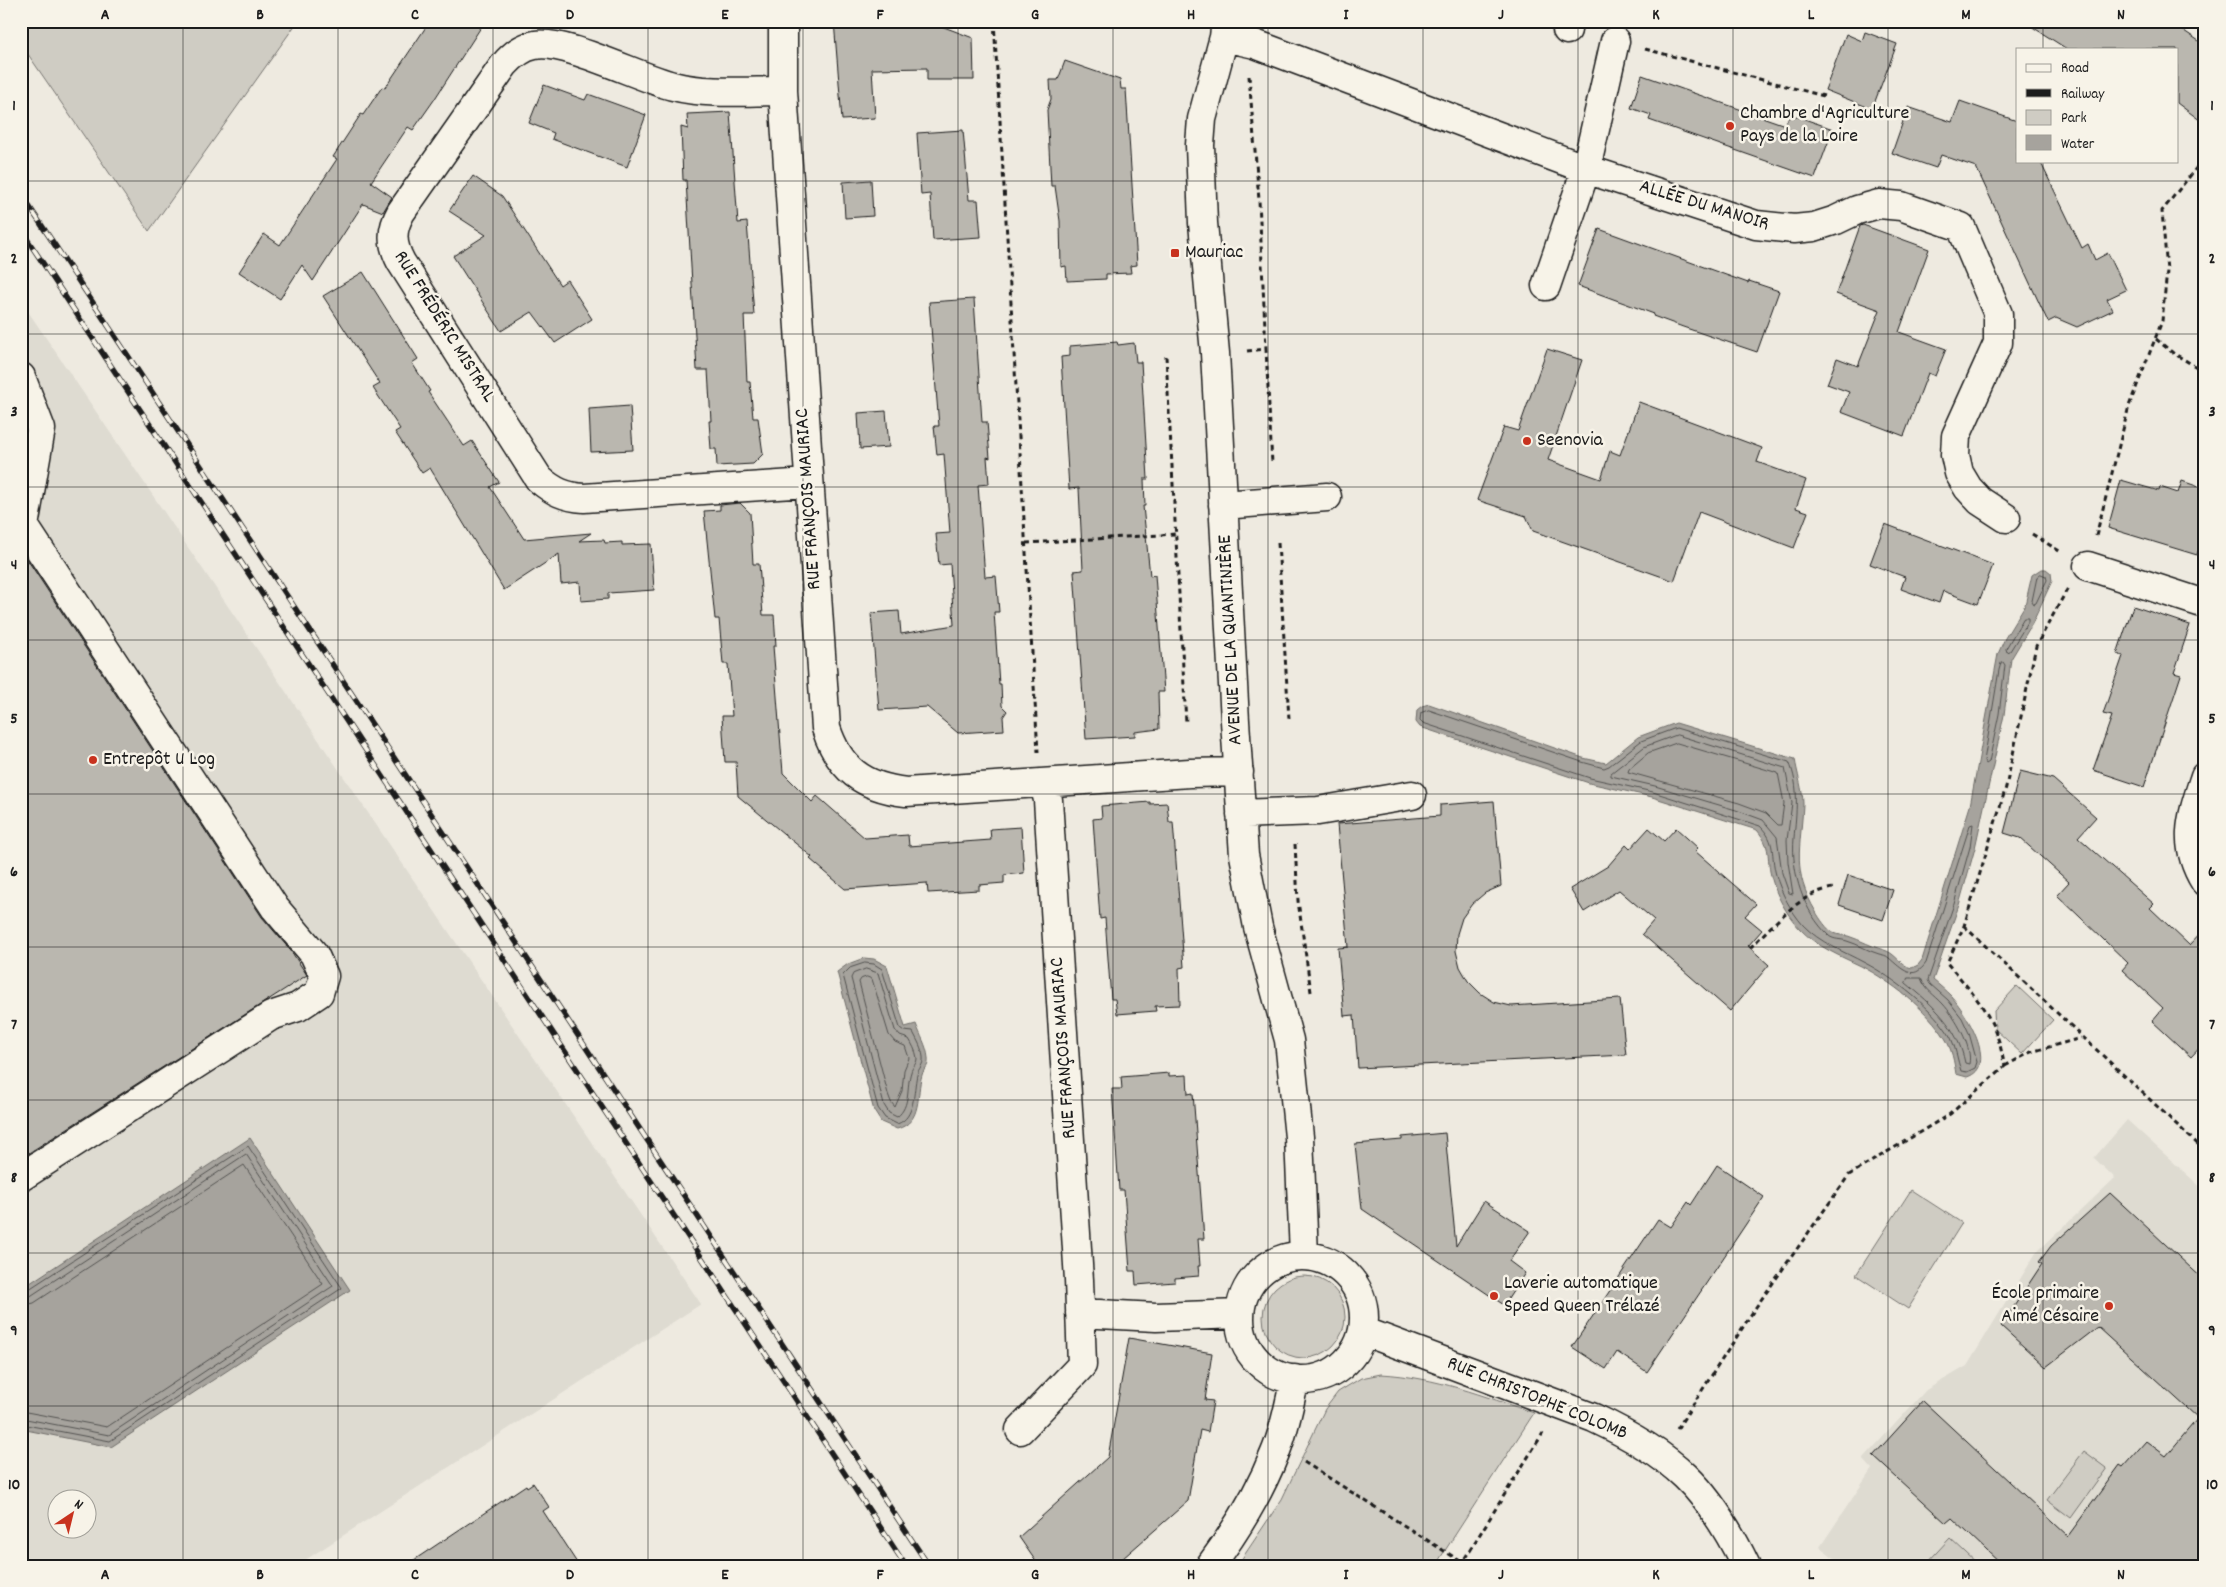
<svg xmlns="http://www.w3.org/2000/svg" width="2226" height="1587" font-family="Dekko,sans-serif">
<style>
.built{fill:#dedbd1;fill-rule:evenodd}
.green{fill:#cfccc3;stroke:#767470}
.water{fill:#a6a39d;stroke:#6f6d69}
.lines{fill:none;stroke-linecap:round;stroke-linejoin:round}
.shore{stroke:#535250;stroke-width:1}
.building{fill:#bab7af;stroke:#1c1c1c}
.minor-casing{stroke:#1c1c1c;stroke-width:31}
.path{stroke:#1c1c1c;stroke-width:3;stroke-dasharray:5 4;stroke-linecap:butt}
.minor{stroke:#f7f3e8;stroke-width:28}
.rail-casing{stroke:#1c1c1c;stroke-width:5.5}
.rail{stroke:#f7f3e8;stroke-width:4;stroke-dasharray:11;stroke-linecap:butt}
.grid{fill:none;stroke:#1c1c1c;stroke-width:1;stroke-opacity:0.55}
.poi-dot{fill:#c8321e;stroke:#f7f3e8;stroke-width:2}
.labels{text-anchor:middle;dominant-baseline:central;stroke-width:5;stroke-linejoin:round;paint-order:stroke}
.poi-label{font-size:20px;fill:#1c1c1c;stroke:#f7f3e8;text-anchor:start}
.street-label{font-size:20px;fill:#1c1c1c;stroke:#f7f3e8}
.neatline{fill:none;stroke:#1c1c1c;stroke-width:2}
.grid-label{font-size:16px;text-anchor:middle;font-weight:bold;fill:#1c1c1c}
</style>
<rect width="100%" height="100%" fill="#eeeae0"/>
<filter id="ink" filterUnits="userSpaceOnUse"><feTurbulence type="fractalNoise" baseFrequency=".02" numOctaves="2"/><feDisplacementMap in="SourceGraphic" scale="10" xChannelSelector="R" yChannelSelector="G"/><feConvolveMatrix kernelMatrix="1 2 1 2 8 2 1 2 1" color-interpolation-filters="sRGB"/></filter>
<g filter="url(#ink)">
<path class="built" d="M 21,301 L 701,1304 L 296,1566 L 21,1566 ZM 58,1500 L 88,1500 L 88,1530 L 58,1530 Z
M 2127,1120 L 2205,1191 L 2205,1566 L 1845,1566 L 1820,1547 L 1872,1469 L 1863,1459 L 1926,1390 L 1967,1366 L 2036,1253 L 2115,1178 L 2094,1158 Z"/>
<path class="green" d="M 21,21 L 298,21 L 149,231 L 21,44 Z
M 2017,986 L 2053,1020 L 2022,1054 L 1995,1029 L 1994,1011 Z
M 1911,1190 L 1962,1223 L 1908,1309 L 1856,1275 Z
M1263 1317a41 41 0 1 1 82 0a41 41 0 1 1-82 0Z
M 1381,1374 C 1436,1377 1483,1396 1534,1413 L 1435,1566 L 1237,1566 L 1282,1499 L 1325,1409 L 1338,1392 L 1361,1378 Z
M 2084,1451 L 2107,1468 L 2071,1518 L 2047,1500 Z
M 1950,1538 L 1980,1566 L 1924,1566 Z"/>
<path class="water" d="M 2041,569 L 2046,569 L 2051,573 L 2052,581 L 2032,624 L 2011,659 L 2004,715 L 1975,848 L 1959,905 L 1933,980 C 1939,985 1945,990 1951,996 C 1965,1011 2000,1067 1967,1077 L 1956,1074 C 1954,1062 1952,1049 1945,1038 C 1928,1010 1890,981 1861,966 C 1840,956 1817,947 1800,929 C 1786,914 1776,895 1771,876 C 1766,855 1772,848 1757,830 L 1652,797 L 1589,783 L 1420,727 L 1416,722 L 1417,710 L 1422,706 L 1429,704 L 1583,758 L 1606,763 L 1638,737 L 1676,723 L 1795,759 C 1797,773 1803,790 1803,804 C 1801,849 1791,870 1816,912 C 1820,919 1827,929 1833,933 C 1837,935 1844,935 1848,936 C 1861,940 1872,947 1884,950 C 1896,953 1900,966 1912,968 L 1918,965 L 1922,960 L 1970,806 L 1998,654 L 2005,638 L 2025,605 L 2032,575 Z
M 864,958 L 874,959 L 887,966 L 905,1027 L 916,1024 C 920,1035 927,1046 928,1058 C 929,1069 924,1067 922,1075 C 916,1094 923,1122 897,1129 L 881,1122 L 874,1111 L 837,972 L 848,964 Z
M 250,1138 L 350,1290 L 111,1447 L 21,1429 L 21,1289 Z"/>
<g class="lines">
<path class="shore" d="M 2041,574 L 2046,576 L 2047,580 L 2036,603 L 2034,604 L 2032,601 L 2037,577 Z
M 2024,618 L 2028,618 L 2028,622 L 2010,651 L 2007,652 L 2006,649 Z
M 2003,662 L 2005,665 L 1999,714 L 1989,762 L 1986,764 L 1984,761 L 1999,670 L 2001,663 Z
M 1429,710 L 1582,762 L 1604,768 L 1609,766 L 1641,741 L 1676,728 L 1789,762 C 1800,786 1796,813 1794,838 C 1791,873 1803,911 1829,936 C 1834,940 1841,939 1847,941 C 1858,944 1868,951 1879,954 C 1883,955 1886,955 1889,958 C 1902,969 1913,982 1926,963 L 1970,825 L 1973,824 L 1970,847 L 1954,904 L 1928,980 L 1930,984 L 1948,1000 L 1962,1018 L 1969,1033 L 1977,1062 L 1975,1068 L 1967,1072 L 1961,1071 C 1957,1059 1956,1048 1951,1038 C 1937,1011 1891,976 1865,963 C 1843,951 1820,943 1803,925 C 1791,911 1781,893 1776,875 C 1770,853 1777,843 1760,826 L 1653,792 L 1590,778 L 1423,723 L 1420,720 L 1421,713 Z
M 1677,735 L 1785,768 L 1792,803 L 1787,840 L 1788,862 L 1793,894 L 1789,893 L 1782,873 L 1777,837 L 1763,820 L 1736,810 L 1655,786 L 1611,776 L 1611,773 L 1644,747 Z
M 1677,743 L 1778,773 L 1784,803 L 1781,825 L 1778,825 L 1766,813 L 1739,803 L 1628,772 L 1629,769 L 1648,753 Z
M 865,963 L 874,964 L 882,969 L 900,1028 L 904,1031 L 913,1032 C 917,1040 922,1048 923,1057 C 924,1066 918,1068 917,1075 C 913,1091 916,1118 897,1124 L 885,1118 L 878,1108 L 843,975 L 850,968 Z
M 866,969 L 878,973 L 895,1030 L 900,1036 L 909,1039 C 912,1044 916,1051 917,1058 C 917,1064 912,1067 911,1072 C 906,1087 911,1106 897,1117 L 889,1113 L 884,1105 L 851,978 L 853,974 Z
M 867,977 L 872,979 L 889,1035 L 895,1042 L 905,1046 L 909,1058 L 904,1070 L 902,1091 L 895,1107 L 891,1102 L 888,1094 L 859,982 L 861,979 Z
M 1908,978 L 1921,978 C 1925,990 1935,995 1943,1004 C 1955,1017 1973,1047 1969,1064 L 1965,1063 C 1958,1027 1933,1005 1906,983 Z
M 21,1292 L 26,1291 L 248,1146 L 342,1288 L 110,1441 L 21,1424
M 21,1299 L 29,1297 L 246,1154 L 333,1286 L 109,1435 L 21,1418
M 21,1306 L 34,1303 L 244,1165 L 323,1284 L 107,1427 L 21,1411"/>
</g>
<path class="building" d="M 430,21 L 485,21 L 434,100 L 413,130 L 408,127 L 371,182 L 392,197 L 383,212 L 363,204 L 313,281 L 302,265 L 280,299 L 239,272 L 264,234 L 280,245 L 337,159 L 333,157 L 361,114 L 363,115 L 382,87 L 385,88 Z
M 834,21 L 928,21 L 973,38 L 974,80 L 927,80 L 927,68 L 872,69 L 875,118 L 842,120 Z
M 2023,21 L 2169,21 L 2205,45 L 2205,124 L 2177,103 L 2177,49 L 2067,49 Z
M 1865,32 L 1897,44 L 1872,109 L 1825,90 L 1846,34 L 1862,41 Z
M 1065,61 L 1120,80 L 1121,89 L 1126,89 L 1137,265 L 1130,266 L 1131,273 L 1106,274 L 1106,279 L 1067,281 L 1066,266 L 1061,267 L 1060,221 L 1055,186 L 1051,186 L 1047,110 L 1051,99 L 1050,80 L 1058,80 Z
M 1642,75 L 1785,125 L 1790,114 L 1833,129 L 1815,178 L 1649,120 L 1651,115 L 1631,108 Z
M 544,85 L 585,100 L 588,94 L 646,115 L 627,167 L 552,139 L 554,133 L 529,123 Z
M 1960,101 L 2017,121 L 2017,161 L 2040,161 L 2082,248 L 2088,244 L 2095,260 L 2108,253 L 2126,290 L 2107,299 L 2113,310 L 2077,327 L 2056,318 L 2048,322 L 1976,167 L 1941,155 L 1936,168 L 1892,153 L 1908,107 L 1952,122 Z
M 730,112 L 738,223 L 747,222 L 754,315 L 744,315 L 747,382 L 750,382 L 753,418 L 758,418 L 763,454 L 753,464 L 717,466 L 716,449 L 711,449 L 709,421 L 711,421 L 708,370 L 697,370 L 686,180 L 683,180 L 681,127 L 688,129 L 687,114 Z
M 963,130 L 969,200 L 978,200 L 981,237 L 933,240 L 930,194 L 921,195 L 917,133 Z
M 473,176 L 502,196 L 560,285 L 567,280 L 592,319 L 555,343 L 532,312 L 501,331 L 453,256 L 486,235 L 449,211 Z
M 871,180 L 873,216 L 845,218 L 843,182 Z
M 1863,225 L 1929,249 L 1899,332 L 1946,349 L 1935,376 L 1928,373 L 1904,436 L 1841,412 L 1849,392 L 1827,384 L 1837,358 L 1858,366 L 1880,310 L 1836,294 L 1860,226 Z
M 1599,229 L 1748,283 L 1749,281 L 1779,291 L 1757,352 L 1683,327 L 1653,316 L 1654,314 L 1578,286 Z
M 363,272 L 418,359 L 412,363 L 430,391 L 428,392 L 464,446 L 472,441 L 499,482 L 490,487 L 524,539 L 591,533 L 579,541 L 604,540 L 605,543 L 622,542 L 622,545 L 651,544 L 654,590 L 608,593 L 608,599 L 581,601 L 580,582 L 561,584 L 559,554 L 504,590 L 430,468 L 422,473 L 395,432 L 400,429 L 373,388 L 380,384 L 323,296 Z
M 974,299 L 982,422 L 987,422 L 990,458 L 987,457 L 989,484 L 978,485 L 985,577 L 996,576 L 999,612 L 994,612 L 999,684 L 1001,684 L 1002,706 L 1007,711 L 1003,717 L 1004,730 L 958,733 L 927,707 L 879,710 L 871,613 L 899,611 L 901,634 L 954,625 L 950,564 L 939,565 L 936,534 L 950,533 L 944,454 L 937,455 L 934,426 L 939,426 L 929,302 Z
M 1117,342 L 1118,345 L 1134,343 L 1136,362 L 1141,362 L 1148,479 L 1144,479 L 1145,506 L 1143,506 L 1150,576 L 1155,575 L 1164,692 L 1158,692 L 1159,729 L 1135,732 L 1135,736 L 1086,739 L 1074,571 L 1083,570 L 1079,488 L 1069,489 L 1061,357 L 1070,356 L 1070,346 Z
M 1547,349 L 1582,360 L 1548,460 L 1601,479 L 1610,451 L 1620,455 L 1639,402 L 1762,448 L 1757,462 L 1806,480 L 1796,508 L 1808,512 L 1794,548 L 1699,512 L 1674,581 L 1533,531 L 1526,516 L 1477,500 L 1504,427 L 1518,431 Z
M 630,406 L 633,450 L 591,452 L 589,409 Z
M 886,411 L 889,447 L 860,449 L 858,413 Z
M 2121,480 L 2159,491 L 2160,487 L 2178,493 L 2182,481 L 2205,489 L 2205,554 L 2198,551 L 2197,555 L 2108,528 Z
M 740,503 L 750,513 L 753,564 L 759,564 L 763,615 L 774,615 L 776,646 L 773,646 L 783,773 L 812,802 L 817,796 L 865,838 L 908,835 L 909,846 L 991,840 L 990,829 L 1021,827 L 1024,873 L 1004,875 L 1004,883 L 979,885 L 979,890 L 928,893 L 927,883 L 845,889 L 810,859 L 812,857 L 738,796 L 736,762 L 725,762 L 722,716 L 732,716 L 728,664 L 723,664 L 719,619 L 715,619 L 704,511 L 720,510 L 720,505 Z
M 1885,524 L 1993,565 L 1978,604 L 1943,591 L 1939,603 L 1901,589 L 1905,577 L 1870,564 Z
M 21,550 L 262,917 L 291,951 L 307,975 L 21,1158 Z
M 2133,606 L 2190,625 L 2174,673 L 2181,675 L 2144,787 L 2093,770 L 2112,716 L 2103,714 L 2123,656 L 2117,654 Z
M 2020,771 L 2053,779 L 2096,817 L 2078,837 L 2154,904 L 2150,908 L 2189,945 L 2205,928 L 2205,1042 L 2191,1057 L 2152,1021 L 2163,1008 L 2122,970 L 2128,963 L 2057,895 L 2069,882 L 2020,838 L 2004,833 Z
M 1494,801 L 1501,886 L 1485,893 L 1472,904 L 1462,918 L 1457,934 L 1456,951 L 1460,967 L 1468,981 L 1480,993 L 1494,1002 L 1511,1006 L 1620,999 L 1626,1055 L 1358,1068 L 1354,1015 L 1344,1016 L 1338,948 L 1348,947 L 1337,824 L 1440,816 L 1440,805 Z
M 1150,802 L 1150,804 L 1167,803 L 1169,822 L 1173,822 L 1184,967 L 1179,968 L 1180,1005 L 1155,1006 L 1156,1011 L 1117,1014 L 1115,999 L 1111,999 L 1105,918 L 1100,919 L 1093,819 L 1102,818 L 1101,806 Z
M 1649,828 L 1664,841 L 1676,828 L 1698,848 L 1695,851 L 1756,904 L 1745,916 L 1762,930 L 1748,946 L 1769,965 L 1730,1011 L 1642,934 L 1654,920 L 1619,890 L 1584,912 L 1570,889 L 1608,866 L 1626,845 L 1630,849 Z
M 1848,875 L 1893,890 L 1883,920 L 1839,905 Z
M 1169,1073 L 1169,1076 L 1187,1075 L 1188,1094 L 1193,1093 L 1204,1239 L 1198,1239 L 1200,1266 L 1198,1266 L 1199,1276 L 1175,1278 L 1175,1282 L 1136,1285 L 1135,1271 L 1130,1271 L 1124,1190 L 1119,1190 L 1112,1089 L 1122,1089 L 1121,1077 Z
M 1445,1133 L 1456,1246 L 1484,1201 L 1530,1231 L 1509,1261 L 1525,1273 L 1504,1305 L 1362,1209 L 1355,1144 L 1402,1140 L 1402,1137 Z
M 1717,1165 L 1764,1197 L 1647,1372 L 1617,1352 L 1606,1369 L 1572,1347 L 1658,1219 L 1671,1227 L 1688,1202 L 1691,1205 Z
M 2110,1193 L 2205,1281 L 2205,1566 L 2003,1566 L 1952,1518 L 1946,1523 L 1873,1456 L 1923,1401 L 2068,1536 L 2120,1465 L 2123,1467 L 2146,1441 L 2166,1456 L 2198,1418 L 2098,1327 L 2046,1367 L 2001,1326 L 2042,1264 L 2039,1262 L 2051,1246 Z
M 1129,1338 L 1212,1353 L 1205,1400 L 1213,1401 L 1208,1432 L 1200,1430 L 1188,1501 L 1114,1566 L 1039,1566 L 1019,1537 L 1108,1457 Z
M 533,1483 L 549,1507 L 543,1511 L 579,1566 L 405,1566 L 526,1485 L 527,1487 Z"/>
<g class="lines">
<g class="minor-casing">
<path id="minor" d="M 783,21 L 783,91 L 826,728 C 839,769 863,787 906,792 L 1190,773 L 1239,772
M 1226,21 L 1224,37 L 1202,119 L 1200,145 L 1203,223 L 1215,353 L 1235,721 L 1244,855 L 1258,927 L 1289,1040 L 1299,1137 L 1304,1255
M 1567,30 L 1568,21
M 1224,37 L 1255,44 L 1586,169 L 1756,225 L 1794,229 L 1814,227 L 1836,220 L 1857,210 L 1879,204 L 1901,206 L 1961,227 L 1998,314 L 1998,343 L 1956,436 L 1955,455 L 1959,473 L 1968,488 L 1980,501 L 2006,518
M 783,91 C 747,91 708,95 673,86 C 640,78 564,39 535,45 C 522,47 513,55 504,65 L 401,212 C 391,230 391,243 401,262 L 539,479 C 553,491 565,497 584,498 L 808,483
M 1546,286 L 1586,169 L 1615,41
M 21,377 L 41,429 L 24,526
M 1223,505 L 1327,497
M 21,521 L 275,908 L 314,954 L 324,976 L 319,993 L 298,1007 L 271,1016 L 21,1177
M 2088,566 L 2205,604
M 2205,776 C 2192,816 2181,843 2205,882
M 1241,814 L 1318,811 L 1412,795
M1240 1318a62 62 0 1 1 124 0a62 62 0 1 1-124 0Z
M 1080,1313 L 1156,1317 L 1240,1314
M 1363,1331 L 1594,1418 C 1673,1455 1708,1487 1746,1566
M 1020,1430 L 1082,1365 L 1079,1280 L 1048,800 L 1044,783
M 1210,1566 C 1236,1531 1259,1494 1275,1453 C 1285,1430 1289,1404 1295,1379"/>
</g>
<path class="path" d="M 994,21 L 1038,752
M 1178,21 L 1195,27
M 1525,21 L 1537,24
M 1645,49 L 1824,96
M 1249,76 L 1259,200 L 1266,349
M 2156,339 L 2173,353 L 2205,372
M 1247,351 L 1266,349 L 1272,464
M 1166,356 L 1186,723
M 2032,534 L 2061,552
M 2096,536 L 2129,406 L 2162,321 L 2167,271 L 2162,211 L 2205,157
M 1026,543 L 1176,534
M 1278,543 L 1289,719
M 1295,844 L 1298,901 L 1311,992
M 1964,926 L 2205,1151
M 1750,948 C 1772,926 1802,891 1834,888
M 2005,1066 L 2031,1052 L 2081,1038
M 1677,1429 L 1756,1307 L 1849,1175 L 1950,1114 L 2005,1066 C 2002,1056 2001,1046 1997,1036 C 1988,1009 1966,985 1947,963 L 1964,926 L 2006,787 L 2036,646 L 2068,588
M 1304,1462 L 1468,1566
M 1460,1566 L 1543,1433"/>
<use href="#minor" class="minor"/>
<g class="rail-casing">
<path id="rail" d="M 21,194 L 929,1566
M 21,230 L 906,1566"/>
</g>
<use href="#rail" class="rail"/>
</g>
</g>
<path class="grid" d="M 183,21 L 183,1566M 338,21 L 338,1566M 493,21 L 493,1566M 648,21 L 648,1566M 803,21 L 803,1566M 958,21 L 958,1566M 1113,21 L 1113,1566M 1268,21 L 1268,1566M 1423,21 L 1423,1566M 1578,21 L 1578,1566M 1733,21 L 1733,1566M 1888,21 L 1888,1566M 2043,21 L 2043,49M 2043,161 L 2043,1566M 21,181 L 2205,181M 21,334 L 2205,334M 21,487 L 2205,487M 21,640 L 2205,640M 21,794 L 2205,794M 21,947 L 2205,947M 21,1100 L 2205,1100M 21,1253 L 2205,1253M 21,1406 L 2205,1406"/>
<g class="poi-dot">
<circle cx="1730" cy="126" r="5"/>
<rect x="1170" y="248" width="10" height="10" rx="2.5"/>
<circle cx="1527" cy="441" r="5"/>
<circle cx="93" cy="760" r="5"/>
<circle cx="1494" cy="1296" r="5"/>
<circle cx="2109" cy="1306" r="5"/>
</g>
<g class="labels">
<g class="poi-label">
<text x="1740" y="114">Chambre d'Agriculture<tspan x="1740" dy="23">Pays de la Loire</tspan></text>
<text x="1185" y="253">Mauriac</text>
<text x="1537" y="441">Seenovia</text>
<text x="103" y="760">Entrepôt U Log</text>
<text x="1504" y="1284">Laverie automatique<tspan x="1504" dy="23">Speed Queen Trélazé</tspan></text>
<text x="2099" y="1294" text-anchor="end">École primaire<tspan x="2099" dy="23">Aimé Césaire</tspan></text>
</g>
<g class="street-label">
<text transform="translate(1704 206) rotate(17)">ALLÉE DU MANOIR</text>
<text transform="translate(444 327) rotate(58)">RUE FRÉDÉRIC MISTRAL</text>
<text transform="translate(809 499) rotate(-94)">RUE FRANÇOIS MAURIAC</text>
<text transform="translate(1231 640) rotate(-93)">AVENUE DE LA QUANTINIÈRE</text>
<text transform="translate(1064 1048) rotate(-94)">RUE FRANÇOIS MAURIAC</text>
<text transform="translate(1537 1399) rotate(22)">RUE CHRISTOPHE COLOMB</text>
</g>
</g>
<rect width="2226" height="1587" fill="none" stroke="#f7f3e8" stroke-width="55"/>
<rect x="2016" y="48" width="162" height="115" fill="#f7f3e8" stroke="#9f9d96"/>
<rect x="2026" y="64" width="25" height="8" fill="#f7f3e8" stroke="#9f9d96"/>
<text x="2061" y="72" font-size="15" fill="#1c1c1c">Road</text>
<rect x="2026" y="89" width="25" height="8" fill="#1c1c1c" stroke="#9f9d96"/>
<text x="2061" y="98" font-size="15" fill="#1c1c1c">Railway</text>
<rect x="2026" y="110" width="25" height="15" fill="#cfccc3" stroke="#9f9d96"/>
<text x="2061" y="122" font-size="15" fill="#1c1c1c">Park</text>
<rect x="2026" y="135" width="25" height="15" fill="#a6a39d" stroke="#9f9d96"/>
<text x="2061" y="148" font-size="15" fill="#1c1c1c">Water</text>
<g transform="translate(72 1514) rotate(35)"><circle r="24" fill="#f7f3e8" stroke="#9f9d96"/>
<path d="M0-4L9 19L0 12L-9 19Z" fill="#c8321e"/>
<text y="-8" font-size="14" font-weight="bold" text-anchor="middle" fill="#1c1c1c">N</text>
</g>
<rect x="28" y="28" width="2170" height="1532" class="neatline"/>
<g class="grid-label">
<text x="105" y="19">A</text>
<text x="260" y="19">B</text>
<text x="415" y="19">C</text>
<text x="570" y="19">D</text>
<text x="725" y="19">E</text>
<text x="880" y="19">F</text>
<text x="1035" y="19">G</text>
<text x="1191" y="19">H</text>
<text x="1346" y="19">I</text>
<text x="1501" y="19">J</text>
<text x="1656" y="19">K</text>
<text x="1811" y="19">L</text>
<text x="1966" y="19">M</text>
<text x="2121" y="19">N</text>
<text x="14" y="110">1</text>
<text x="2212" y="110">1</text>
<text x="14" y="263">2</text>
<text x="2212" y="263">2</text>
<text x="14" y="416">3</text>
<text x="2212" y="416">3</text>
<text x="14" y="569">4</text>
<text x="2212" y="569">4</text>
<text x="14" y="723">5</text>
<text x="2212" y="723">5</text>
<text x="14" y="876">6</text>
<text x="2212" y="876">6</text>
<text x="14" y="1029">7</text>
<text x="2212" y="1029">7</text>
<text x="14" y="1182">8</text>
<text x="2212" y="1182">8</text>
<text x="14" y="1335">9</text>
<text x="2212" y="1335">9</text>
<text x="14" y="1489">10</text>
<text x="2212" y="1489">10</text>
<text x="105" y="1579">A</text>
<text x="260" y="1579">B</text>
<text x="415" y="1579">C</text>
<text x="570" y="1579">D</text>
<text x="725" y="1579">E</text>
<text x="880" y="1579">F</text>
<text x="1035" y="1579">G</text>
<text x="1191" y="1579">H</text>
<text x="1346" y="1579">I</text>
<text x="1501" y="1579">J</text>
<text x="1656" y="1579">K</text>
<text x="1811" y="1579">L</text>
<text x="1966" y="1579">M</text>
<text x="2121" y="1579">N</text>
</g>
</svg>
